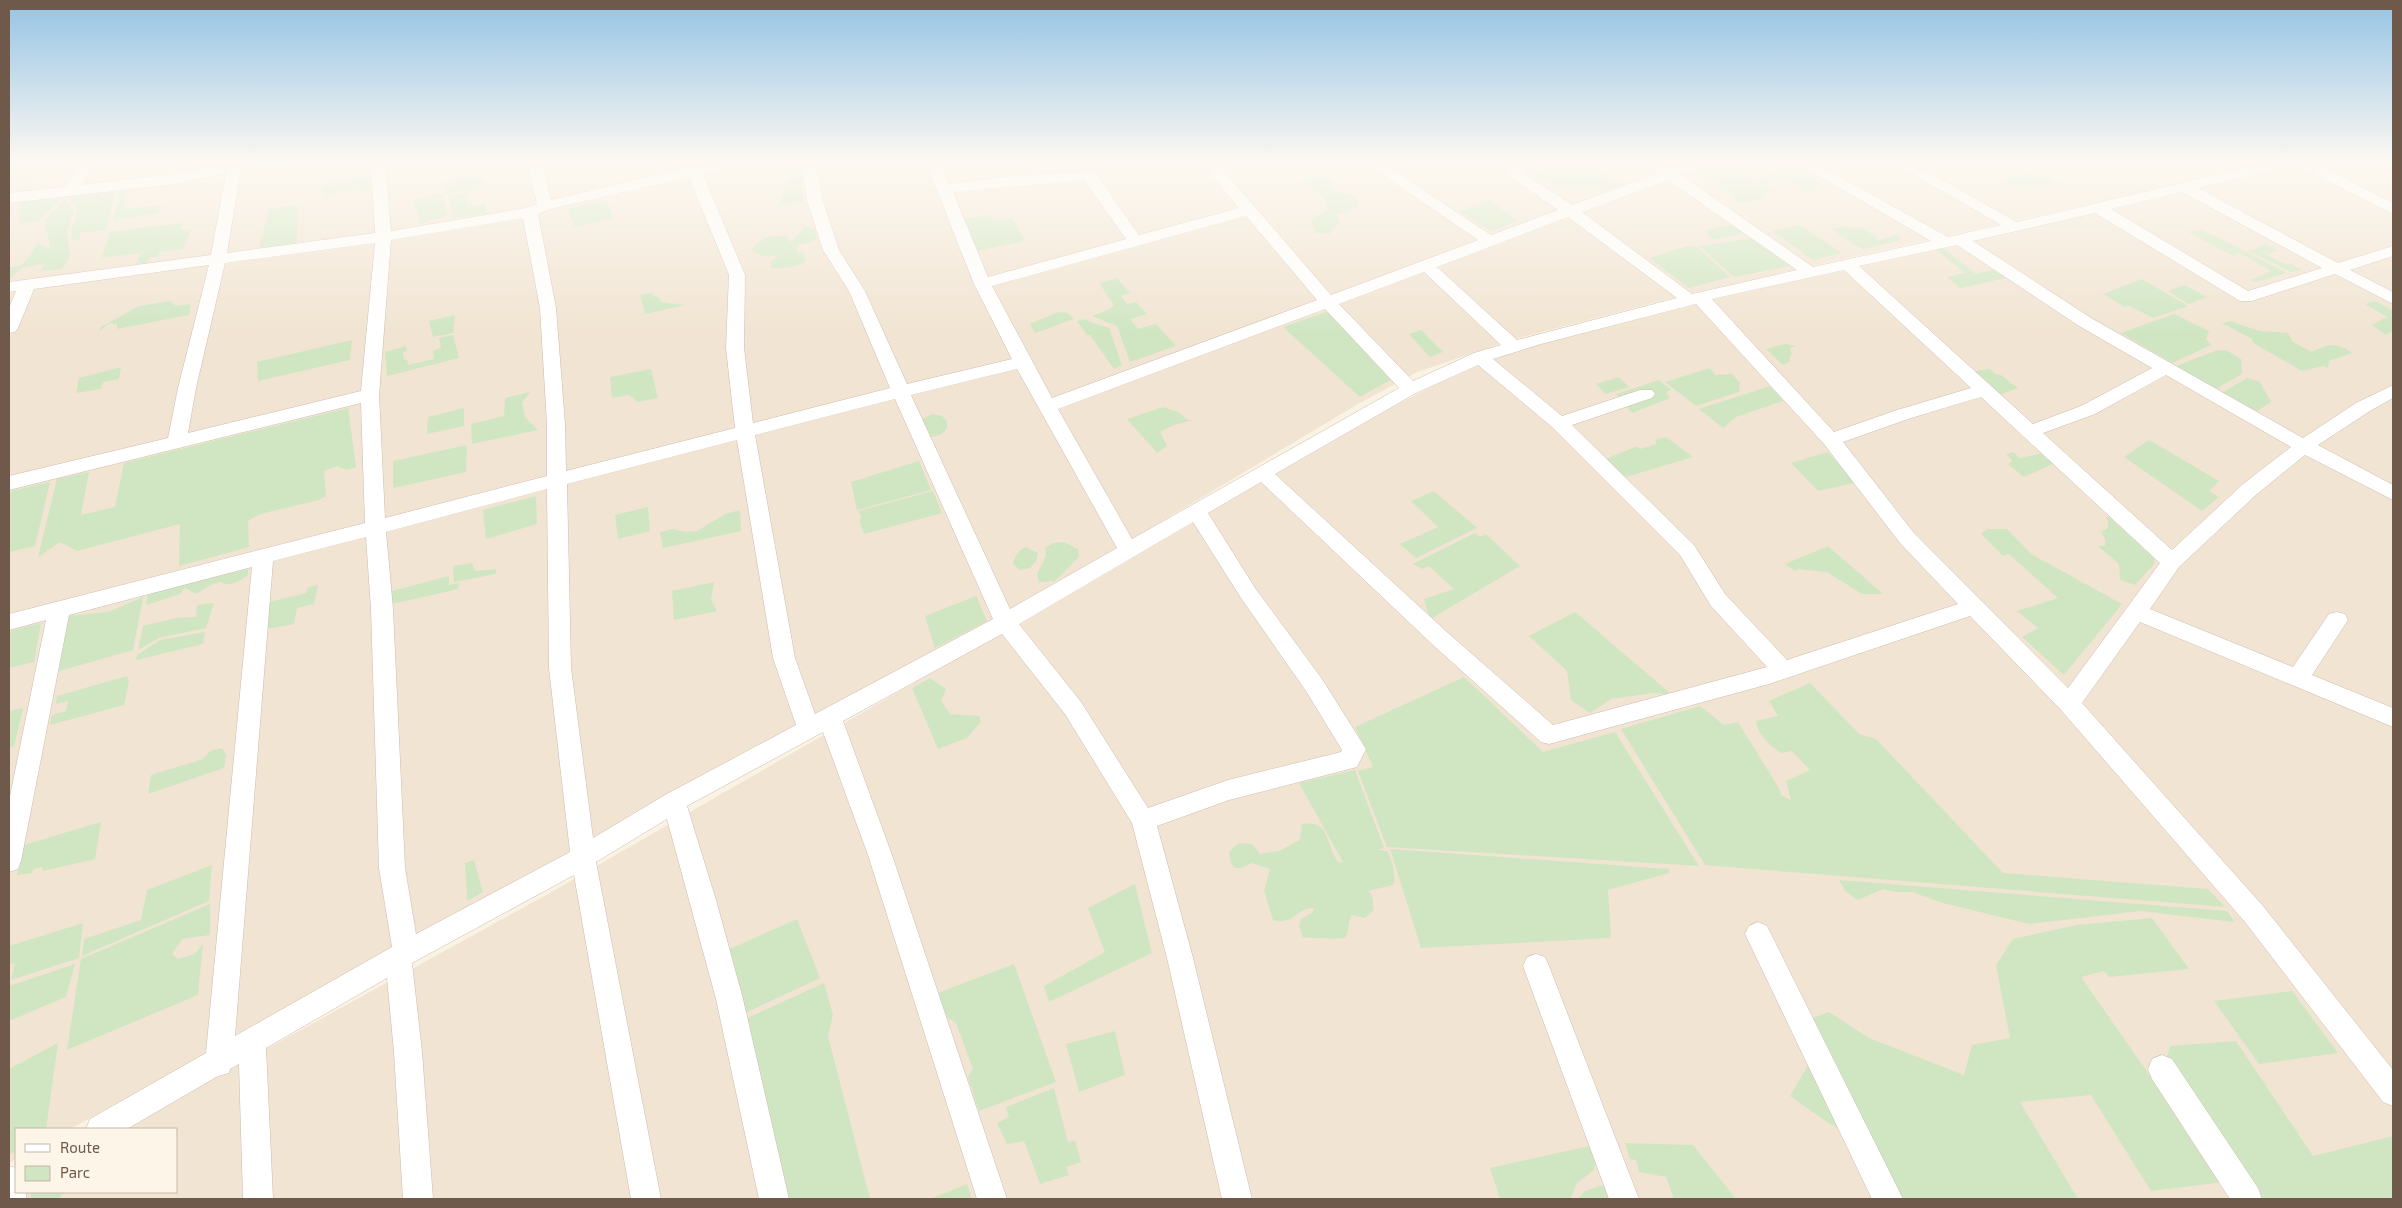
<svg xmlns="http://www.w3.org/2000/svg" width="2402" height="1208" font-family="'Exo 2',sans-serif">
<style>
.residential{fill:#f1e4d2}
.green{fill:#d0e6c3}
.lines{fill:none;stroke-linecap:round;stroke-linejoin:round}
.minor-casing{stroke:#ccbcad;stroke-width:1}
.minor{fill:#fff;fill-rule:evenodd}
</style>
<rect width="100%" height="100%" fill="#faf2e3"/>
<path class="residential" d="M 9,163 L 2271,163 L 1688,294 L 1511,340 L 1417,372 L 1358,404 L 995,621 L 70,1129 L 16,1129 L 16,1159 L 9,1163 Z
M 2302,163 L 2393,163 L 2393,1199 L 9,1199 L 9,1191 L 16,1187 L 16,1192 L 176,1192 L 176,1129 L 121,1129 L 548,894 L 1391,408 L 1473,365 L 1494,357 L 1709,298 L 1981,239 Z"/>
<path class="green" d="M 9,163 L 31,163 L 30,178 L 9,182 Z
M 246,163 L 296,163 L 295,166 L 259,171 L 259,168 L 250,169 L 251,164 Z
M 1567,163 L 1591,163 L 1622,185 C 1599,195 1553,186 1531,175 Z
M 1710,163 L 1754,163 L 1739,169 L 1755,179 L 1795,164 L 1819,178 L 1814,180 L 1823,186 L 1804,193 L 1782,179 L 1765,185 L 1772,190 L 1759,196 L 1763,200 L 1737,203 L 1732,195 L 1695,168 Z
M 805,166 L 806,178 L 802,179 L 801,184 L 805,203 L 779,206 L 791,167 Z
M 2034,169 L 2059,183 L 2023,190 L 2002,180 Z
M 482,174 L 481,188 L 445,194 L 447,180 Z
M 363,175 L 373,176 L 374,191 L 353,188 L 327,196 L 320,189 L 329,183 Z
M 1325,176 L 1329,177 L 1332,186 L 1329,187 C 1335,194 1344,193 1353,194 L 1359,203 C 1356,211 1345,212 1337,214 L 1339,223 L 1333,227 L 1330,234 L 1315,233 L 1311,219 L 1325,212 L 1327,204 L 1317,191 L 1306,188 L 1303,182 L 1311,177 Z
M 121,190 L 129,190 L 123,209 L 162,205 L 159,213 L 113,220 Z
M 116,191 L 106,230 L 80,233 L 80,239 L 72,240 L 71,232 L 78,209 L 68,196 Z
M 468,192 L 467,207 L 486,204 L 486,213 L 454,218 L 448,195 Z
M 443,193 L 448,215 L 420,224 L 415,206 L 412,203 L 417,199 Z
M 61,198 C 55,207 46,212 39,221 L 19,224 L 20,202 Z
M 65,199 L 74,212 L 67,233 L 70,256 L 62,269 L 40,271 L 46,263 L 21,268 L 9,280 L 9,267 C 24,270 31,254 37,243 L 50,249 L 45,219 L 55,211 Z
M 1489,199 L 1517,221 L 1491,231 L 1460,212 Z
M 606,200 L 613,218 L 575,227 L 568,209 Z
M 297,205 L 297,245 L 258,251 L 269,209 Z
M 991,215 L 992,221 L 1012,218 L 1025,241 L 977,251 L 964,219 Z
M 183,223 L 180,230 L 192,229 L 183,249 L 160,252 L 157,257 L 150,257 L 147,264 L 135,265 L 141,253 L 102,258 L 110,232 Z
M 1733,224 L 1745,233 L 1713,240 L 1705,231 Z
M 1800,225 L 1842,253 L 1813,260 L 1772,231 Z
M 1845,226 L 1851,229 L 1861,227 L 1880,240 L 1896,235 L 1902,240 L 1862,249 L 1831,229 Z
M 805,227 L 815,229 L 816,240 L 812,242 L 797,245 L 797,252 L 805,253 L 805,262 C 797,268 781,268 772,268 L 770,262 L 780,255 L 766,257 L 753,252 L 752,249 C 760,237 772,235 786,236 L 791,242 Z
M 2200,230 L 2212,234 L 2287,273 L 2256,282 L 2251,280 L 2271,271 L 2240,253 L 2233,256 L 2188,232 Z
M 1752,238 L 1790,266 L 1734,277 L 1699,246 Z
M 2265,244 L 2277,250 L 2267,255 L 2285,264 L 2290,263 L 2302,270 L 2291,272 L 2247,250 L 2256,249 Z
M 1689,246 L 1696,246 L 1730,277 L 1689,288 L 1649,258 Z
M 1943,248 L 1976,274 L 1999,268 L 2011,277 L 1960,288 L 1947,277 L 1965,273 L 1935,249 Z
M 1117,278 L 1130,293 L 1121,296 L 1127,304 L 1136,302 L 1147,314 L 1130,319 L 1138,329 L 1156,324 L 1176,346 L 1130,362 L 1117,326 L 1092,316 L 1108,310 L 1114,305 L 1099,283 Z
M 2142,279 L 2188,306 L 2153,318 L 2130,306 L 2125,307 L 2103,294 Z
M 2184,285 L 2207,297 L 2188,304 L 2168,291 Z
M 652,293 L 653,296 L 659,297 L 661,302 L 685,305 L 645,314 L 640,295 Z
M 171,301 L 176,306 L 191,304 L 189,315 L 117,329 L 117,324 L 110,323 L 99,331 L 101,327 L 139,306 Z
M 2374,301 L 2393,310 L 2393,331 L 2386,335 L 2372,325 L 2387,317 L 2365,304 Z
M 1329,311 L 1392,379 L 1360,397 L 1283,327 Z
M 1058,312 L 1068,313 L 1074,319 L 1035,333 L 1030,324 Z
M 2174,314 L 2209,331 L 2206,339 L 2211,345 L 2172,363 L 2121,333 Z
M 455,315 L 453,333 L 433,337 L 429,321 Z
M 1086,319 L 1090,322 L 1109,328 L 1122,365 L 1114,369 L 1090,335 L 1087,335 L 1077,321 Z
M 2230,321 L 2259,331 L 2288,333 L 2293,342 L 2312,352 C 2329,344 2336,342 2352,353 L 2329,361 L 2328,368 L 2323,366 L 2302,371 L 2253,343 L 2252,339 L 2222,323 Z
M 1421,330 L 1443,352 L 1430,357 L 1409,334 Z
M 453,335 L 459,358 L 387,376 L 385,352 L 406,346 L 407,351 L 403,352 L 404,360 L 407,359 L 408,365 L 434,359 L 433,351 L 441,348 L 439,338 Z
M 352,340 L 350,360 L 258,381 L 257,362 Z
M 1785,344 L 1796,346 L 1790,348 L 1792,354 L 1789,357 L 1790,361 L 1783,365 L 1766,349 Z
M 2226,350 L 2241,359 L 2242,374 L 2216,389 L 2176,366 L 2215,351 Z
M 121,367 L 119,379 L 103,382 L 101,389 L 76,393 L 79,378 Z
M 1710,368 L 1715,375 L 1732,374 L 1740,383 L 1739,392 L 1696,406 L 1665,382 Z
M 651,369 L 658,398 L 638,402 L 629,395 L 612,398 L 610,377 Z
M 1990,369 L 1995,374 L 2001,375 L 2018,388 L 1997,396 L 1970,372 Z
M 1619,377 L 1629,387 L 1606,394 L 1596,384 Z
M 2247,378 L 2260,382 L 2271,402 L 2254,413 L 2220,394 Z
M 1659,380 L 1671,390 L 1666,392 L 1670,398 L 1632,413 L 1616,394 Z
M 1770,386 L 1783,401 L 1736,417 L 1723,428 L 1699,409 Z
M 530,392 L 522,403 L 525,417 L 538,430 L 472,444 L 471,424 L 504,416 L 505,398 Z
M 1163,407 L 1178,412 L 1188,420 L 1194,420 L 1174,425 L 1160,432 L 1167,446 L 1157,453 L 1127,419 Z
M 348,408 L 356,467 L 347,470 L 337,466 L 324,471 L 326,496 L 319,500 L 260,514 L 248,521 L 249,547 L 179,566 L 180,524 L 77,551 L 60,542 L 38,557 L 57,479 L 89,472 L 81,515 L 115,507 L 124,463 Z
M 464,408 L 464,426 L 427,434 L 428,417 Z
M 932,414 L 942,416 L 947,421 L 947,428 L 942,434 L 929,438 L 918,424 L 924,418 Z
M 1666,437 L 1693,457 L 1626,477 L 1603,460 L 1637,446 L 1640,449 L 1657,444 L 1655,440 Z
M 2149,440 L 2219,481 L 2209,491 L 2219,497 L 2202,511 L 2124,457 Z
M 467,445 L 466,472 L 393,488 L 393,461 Z
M 1828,452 L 1855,483 L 1818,491 L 1791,463 Z
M 2013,452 L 2020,458 L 2044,453 L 2055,463 L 2024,477 L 2008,464 L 2013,461 L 2006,454 Z
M 919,461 L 931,490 L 857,510 L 851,482 Z
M 50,482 L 35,546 L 9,552 L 9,501 L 11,491 Z
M 933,491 L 942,513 L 864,534 L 860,523 L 861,515 L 858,511 Z
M 1434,491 L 1477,528 L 1416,558 L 1400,544 L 1438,527 L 1411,501 Z
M 536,496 L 537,524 L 486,539 L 483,510 Z
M 648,507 L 650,531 L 618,539 L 615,515 Z
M 740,510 L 741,531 L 663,548 L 660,532 L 673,529 L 686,532 L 697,531 L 725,514 Z
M 2108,516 L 2154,558 L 2155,563 L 2135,585 L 2120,580 L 2119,564 L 2098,546 L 2105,546 L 2105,539 L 2101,532 L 2108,528 L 2108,521 L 2105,518 Z
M 1987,529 L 2007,529 L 2031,554 L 2122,604 L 2064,675 L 2022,637 L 2038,628 L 2017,611 L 2058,598 L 2009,554 L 2003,556 L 1981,534 Z
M 1475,533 L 1480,537 L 1486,534 L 1520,566 L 1432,618 L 1428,614 L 1424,599 L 1454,589 L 1429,566 L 1422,569 L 1413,564 Z
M 1064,542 L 1078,549 L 1079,557 L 1055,581 L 1039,582 L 1037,574 L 1046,556 L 1045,548 L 1053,543 Z
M 1828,546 L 1883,594 L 1862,594 L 1827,572 L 1798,569 L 1795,571 L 1785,564 Z
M 1026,547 L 1038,553 L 1036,561 L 1030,568 L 1020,570 L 1013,564 C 1014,557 1019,550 1026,547 Z
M 472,563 L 475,571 L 496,569 L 496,574 L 454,582 L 453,566 Z
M 248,569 L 248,575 C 239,581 231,588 221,582 L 211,585 L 196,594 L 185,588 L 180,594 L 146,605 L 148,593 Z
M 449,576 L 449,585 L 459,583 L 458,589 L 392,604 L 392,591 Z
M 714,582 L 711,600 L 717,611 L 674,620 L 672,591 Z
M 318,585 L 314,604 L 297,608 L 294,624 L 267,629 L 269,602 L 306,593 L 308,587 Z
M 976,596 L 987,621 L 935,648 L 925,616 Z
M 143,597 L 133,650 L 56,672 L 68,616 L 108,612 Z
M 214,603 L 206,628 L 159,638 L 138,650 L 143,626 L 176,618 L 196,617 L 197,605 Z
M 1575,612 L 1672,695 L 1654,693 L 1611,699 L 1590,713 L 1571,700 L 1567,671 L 1529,636 Z
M 41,623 L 34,662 L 9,668 L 9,631 Z
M 205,632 L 203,644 L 136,660 L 137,655 L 160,640 Z
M 127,676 L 129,682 L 124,705 L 50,725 L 52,715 L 66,711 L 68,701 L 56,704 L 57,696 Z
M 1464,677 L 1543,752 L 1615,732 L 1699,866 L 1387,847 L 1358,771 L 1373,767 L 1355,727 Z
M 930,678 L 946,689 L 941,701 L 950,714 L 979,716 L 981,722 L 967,738 L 938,749 L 912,688 Z
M 1810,683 L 1859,734 L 1876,739 L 2003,873 L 2208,889 L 2225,907 L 1705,865 L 1621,729 L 1700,706 L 1724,725 L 1738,722 L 1780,790 L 1781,795 L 1791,800 L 1786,781 L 1810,770 L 1792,751 L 1781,753 C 1771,746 1757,734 1756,721 L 1778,716 L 1769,701 Z
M 23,708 L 14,746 L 9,748 L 10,711 Z
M 222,748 L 226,755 L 224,768 L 148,794 L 151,775 L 203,759 L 210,751 Z
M 1355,770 L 1384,848 L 1378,850 L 1387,851 C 1392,858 1397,877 1393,885 L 1368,891 L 1372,896 L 1374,910 L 1365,918 L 1352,915 C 1347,922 1350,930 1345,938 C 1331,940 1317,937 1303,938 L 1299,926 L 1301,919 L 1312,913 L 1314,908 C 1298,907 1293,926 1273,920 L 1264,891 L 1270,869 L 1252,863 L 1241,868 L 1235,868 L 1231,863 L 1229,852 L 1239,843 L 1252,844 L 1260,854 L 1279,851 L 1300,840 L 1302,824 C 1331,820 1325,843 1338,862 L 1343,862 L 1299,783 Z
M 101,822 L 95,859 L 43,871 L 42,867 L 33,869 L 32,873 L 17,875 L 24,845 Z
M 1390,849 L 1669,869 L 1669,873 L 1608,890 L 1611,938 L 1421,948 Z
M 474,860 L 483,892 L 467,901 L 465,863 Z
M 212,865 L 209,901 L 82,956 L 84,939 L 141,920 L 147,890 Z
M 1839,880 L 2227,911 L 2235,922 L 2140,911 L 2029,924 L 1943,903 L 1912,892 L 1895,892 L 1883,889 L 1858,900 L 1846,892 Z
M 1135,884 L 1152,953 L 1049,1002 L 1044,986 L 1105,952 L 1088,908 Z
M 210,904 L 210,935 L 182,939 L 172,954 L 178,959 L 195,954 L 203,943 L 198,995 L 67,1050 L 81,959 Z
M 2152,918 L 2189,969 L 2109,977 L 2104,971 L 2081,977 L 2224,1182 L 2151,1191 L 2091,1095 L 2020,1102 L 2078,1199 L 1895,1199 L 1856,1138 L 1827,1122 L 1790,1096 L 1808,1065 L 1800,1023 L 1829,1012 L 1869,1038 L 1964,1075 L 1972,1045 L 2010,1038 L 1996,965 L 2013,939 L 2077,925 Z
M 797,919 L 820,978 L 743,1014 L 725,951 Z
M 83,923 L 79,958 L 11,980 L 15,963 L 9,964 L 9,946 Z
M 75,964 L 66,997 L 9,1021 L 9,986 Z
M 1014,964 L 1056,1082 L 979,1111 L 968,1077 L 973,1069 L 956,1023 L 943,1015 L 935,994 Z
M 824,983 L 833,1015 L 828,1036 L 870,1199 L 785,1199 L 745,1019 Z
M 2292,991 L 2338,1053 L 2259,1064 L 2214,1001 Z
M 1115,1031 L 1125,1075 L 1079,1092 L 1066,1044 Z
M 2236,1041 L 2313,1156 L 2393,1136 L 2393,1199 L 2257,1199 L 2166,1061 L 2170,1046 Z
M 58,1043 L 46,1129 L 16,1129 L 16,1151 L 9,1155 L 9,1069 Z
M 1054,1088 L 1068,1142 L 1075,1141 L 1081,1162 L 1066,1167 L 1069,1175 L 1040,1184 L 1024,1141 L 1007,1144 L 997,1123 L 1009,1117 L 1006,1107 Z
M 1625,1143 L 1693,1145 L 1736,1199 L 1674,1199 L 1666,1177 L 1639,1172 L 1636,1160 L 1630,1159 Z
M 1589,1146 L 1596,1158 L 1594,1170 L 1577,1183 L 1570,1199 L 1500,1199 L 1490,1168 Z
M 967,1184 L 972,1199 L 930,1199 Z
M 1602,1185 L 1612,1194 L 1615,1199 L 1578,1199 L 1585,1191 Z
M 31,1192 L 64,1192 L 59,1199 L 31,1199 Z"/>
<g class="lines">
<g class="minor-casing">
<path id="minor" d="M 79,163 L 93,163 L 81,185 L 174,174 L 228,163 L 242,163 L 227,253 L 375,233 L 371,163 L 385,163 L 391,231 L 526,208 L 537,204 L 527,163 L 541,163 L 551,200 L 694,166 L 737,163 L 735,166 L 703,174 L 745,275 L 744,348 L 753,423 L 890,388 L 849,291 L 823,250 L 807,201 L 802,163 L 816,163 L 823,201 L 839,250 L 865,291 L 907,384 L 1012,359 L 974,284 L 926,163 L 940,163 L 949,184 L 1020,175 L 1091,172 L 1097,175 L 1139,235 L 1239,208 L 1202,163 L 1217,163 L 1331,295 L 1478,240 L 1365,163 L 1382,163 L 1491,235 L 1558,210 L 1491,163 L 1508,163 L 1572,205 L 1658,173 L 1654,168 L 1656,165 L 1661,164 L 1671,168 L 1685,163 L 1706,163 L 1704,166 L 1681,175 L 1813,267 L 1931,241 L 1797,163 L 1815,163 L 1948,237 L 2001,225 L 1894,163 L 1912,163 L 2017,222 L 2266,163 L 2292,163 L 2290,166 L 2198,188 L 2338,263 L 2393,246 L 2393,256 L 2350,270 L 2393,292 L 2393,304 L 2335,274 L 2252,301 L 2240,301 L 2095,213 L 1973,241 L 2091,318 L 2303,438 L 2356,403 L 2393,385 L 2393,398 L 2370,411 L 2318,445 L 2393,485 L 2393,500 L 2305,455 L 2257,494 L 2179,567 L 2150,609 L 2293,667 L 2329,614 L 2337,612 L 2345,614 L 2348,620 L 2312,675 L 2393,708 L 2393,727 L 2140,622 L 2082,703 L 2263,906 L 2393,1070 L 2393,1106 L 2383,1102 L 2245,922 L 2061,710 L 1970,616 L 1769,684 L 1549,744 L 1541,742 L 1433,645 L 1261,482 L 1208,513 L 1255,588 L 1322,679 L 1366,749 L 1357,767 L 1229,800 L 1157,826 L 1193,958 L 1252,1199 L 1222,1199 L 1167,958 L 1132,823 L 1065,714 L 1002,634 L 843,721 L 892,855 L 1007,1199 L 977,1199 L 868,855 L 823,732 L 687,806 L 716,900 L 743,999 L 789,1199 L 759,1199 L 716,999 L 667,819 L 596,862 L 661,1199 L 631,1199 L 574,875 L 412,963 L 422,1052 L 433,1199 L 403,1199 L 394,1052 L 387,978 L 266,1048 L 273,1199 L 243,1199 L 239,1064 L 230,1069 L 229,1073 L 218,1076 L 127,1129 L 86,1129 L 90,1119 L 206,1053 L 252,567 L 69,615 L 21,861 L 18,869 L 9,872 L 9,801 L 46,620 L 9,630 L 9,614 L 365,523 L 361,403 L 9,490 L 9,476 L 168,438 L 178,388 L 209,265 L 34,289 L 18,328 L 15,332 L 9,333 L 9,308 L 16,291 L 9,292 L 9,282 L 211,255 L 226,173 L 174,184 L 9,203 L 9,193 L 65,187 ZM 689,177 L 729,275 L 726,348 L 735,428 L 566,471 L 565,424 L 556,308 L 538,214 L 550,209 ZM 1084,180 L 1126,239 L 988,277 L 953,192 ZM 1668,180 L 1797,270 L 1692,294 L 1582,212 ZM 2182,192 L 2322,268 L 2248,291 L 2111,209 ZM 1246,216 L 1317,300 L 1052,398 L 992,286 ZM 1568,217 L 1677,298 L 1517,340 L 1437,267 ZM 523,218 L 540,308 L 547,424 L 547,476 L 385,518 L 379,395 L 391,240 ZM 375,243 L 361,391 L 188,433 L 196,388 L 225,263 ZM 1957,245 L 2079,326 L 2152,368 L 2081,406 L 2033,424 L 1859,266 ZM 1844,270 L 1971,388 L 1897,410 L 1834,432 L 1712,299 ZM 1424,272 L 1501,345 L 1474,353 L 1413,381 L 1339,304 ZM 1696,304 L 1824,444 L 1900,543 L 1958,604 L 1787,660 L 1725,594 L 1694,545 L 1572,425 L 1652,398 L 1655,394 L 1652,390 L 1640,390 L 1562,416 L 1493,359 L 1541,344 ZM 1325,309 L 1399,388 L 1132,539 L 1058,409 ZM 1478,365 L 1552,427 L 1680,555 L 1711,606 L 1767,667 L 1553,725 L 1448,633 L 1275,474 L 1416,393 ZM 1017,369 L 1117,548 L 1010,609 L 911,395 ZM 2166,375 L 2291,447 L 2243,484 L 2172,550 L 2043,433 L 2095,414 ZM 1981,397 L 2160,563 L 2068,688 L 1914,533 L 1843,442 L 1911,418 ZM 895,399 L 993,619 L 815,714 L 795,658 L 755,435 ZM 737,440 L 773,658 L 796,725 L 665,795 L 593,838 L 571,668 L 567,484 ZM 547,489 L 549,668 L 570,852 L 416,934 L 405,868 L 393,609 L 386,532 ZM 1193,522 L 1241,598 L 1306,691 L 1342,750 L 1341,752 L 1228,780 L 1148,808 L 1081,702 L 1019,624 ZM 366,537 L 371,609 L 379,868 L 392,947 L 235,1036 L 273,561 Z
M 2296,163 L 2315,163 L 2393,203 L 2393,214 L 2298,166 Z
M 1758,922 L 1767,926 L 1903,1199 L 1872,1199 L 1745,934 L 1749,926 Z
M 1536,954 L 1545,957 L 1549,966 L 1639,1199 L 1609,1199 L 1523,966 L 1527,957 Z
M 2162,1055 L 2172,1059 L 2258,1188 L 2262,1199 L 2230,1199 L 2152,1079 L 2148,1069 L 2152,1059 Z
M 9,1166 L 16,1168 L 16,1192 L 26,1192 L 26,1199 L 9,1199 Z"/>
</g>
<use href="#minor" class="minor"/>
</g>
<linearGradient id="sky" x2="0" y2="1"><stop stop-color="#95c3e5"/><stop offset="0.49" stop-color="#fdf9f2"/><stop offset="1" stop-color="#fdf9f2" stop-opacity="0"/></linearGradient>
<rect width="2402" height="332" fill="url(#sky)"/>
<rect width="2402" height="1208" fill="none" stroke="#6f594b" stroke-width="20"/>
<rect x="15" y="1128" width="162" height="65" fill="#fdf6e8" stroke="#c4b7a9"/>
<rect x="25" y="1144" width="25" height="8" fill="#ffffff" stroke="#c4b7a9"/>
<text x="60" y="1153" font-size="15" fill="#6f594b">Route</text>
<rect x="25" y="1166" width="25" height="15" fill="#d0e6c3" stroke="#c4b7a9"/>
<text x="60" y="1178" font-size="15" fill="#6f594b">Parc</text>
</svg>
